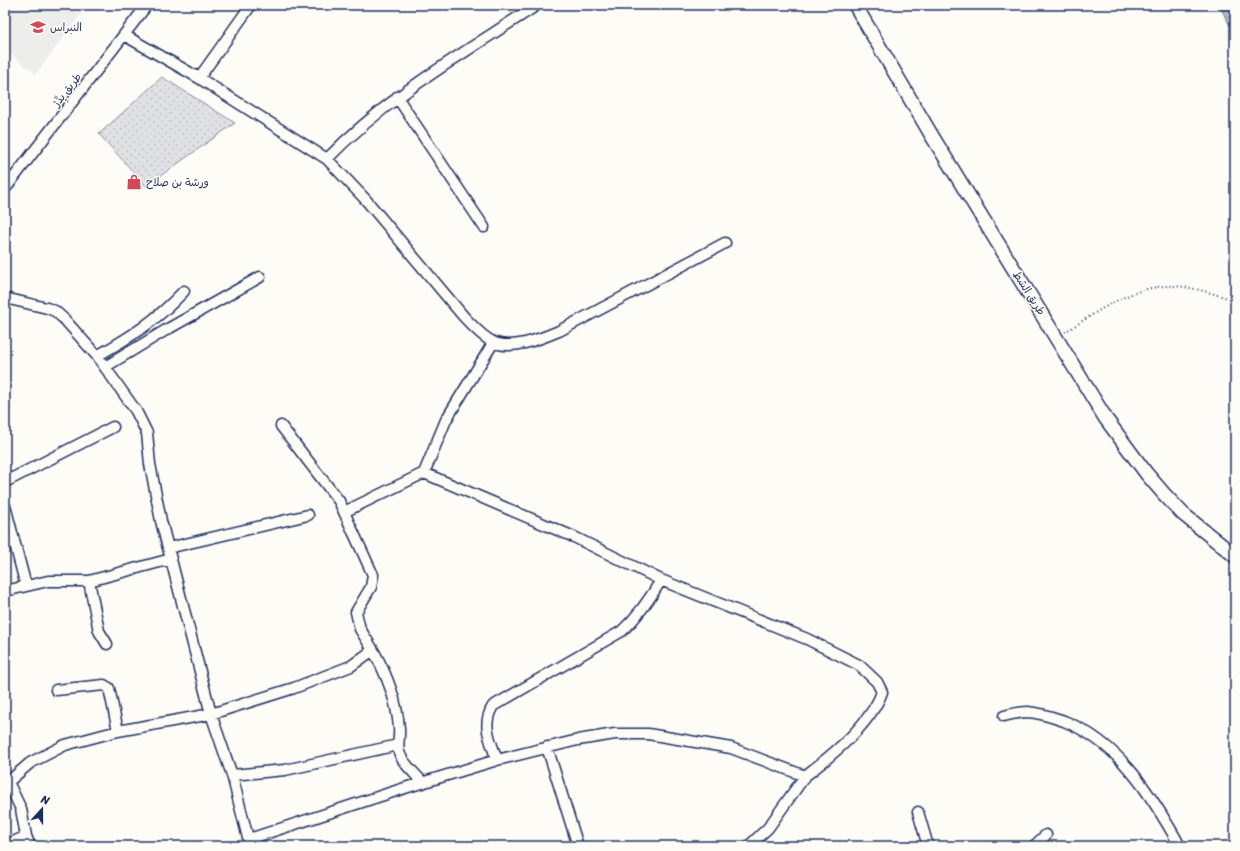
<svg xmlns="http://www.w3.org/2000/svg" width="1240" height="851" font-family="Sriracha,'Playpen Sans Arabic',sans-serif">
<style>
.built{fill:#edeeec}
.grass{fill:url(#grass-dots);stroke:#7e88a0}
.water{fill:url(#water-waves);stroke:#76819c}
.lines{fill:none;stroke-linecap:round;stroke-linejoin:round}
.minor-casing{stroke:#1b2f5e;stroke-width:13}
.major-casing{stroke:#1b2f5e;stroke-width:16}
.path{stroke:#1b2f5e;stroke-width:2;stroke-dasharray:1 3;stroke-linecap:butt}
.minor{stroke:#fdfcf7;stroke-width:10}
.major{stroke:#fdfcf7;stroke-width:13}
.labels{text-anchor:middle;dominant-baseline:central;stroke-width:3;stroke-linejoin:round;paint-order:stroke}
.poi-label{font-size:11px;fill:#1b2f5e;stroke:#fdfcf7;text-anchor:start}
.street-label{font-size:11px;fill:#1b2f5e;stroke:#fdfcf7}
</style>
<defs>
<pattern id="grass-dots" width="8" height="8" patternUnits="userSpaceOnUse"><rect width="8" height="8" fill="#e0e1e3"/><path d="M2 2h.1M6 6h.1" fill="none" stroke="#c0c1c5" stroke-width="1.8" stroke-linecap="round"/></pattern>
<pattern id="water-waves" width="16" height="10" patternUnits="userSpaceOnUse"><rect width="16" height="10" fill="#b3b8c5"/><path d="M0 5q4-4 8 0t8 0" fill="none" stroke="#9196a3"/></pattern>
</defs>
<rect width="100%" height="100%" fill="#fdfcf7"/>
<filter id="ink" filterUnits="userSpaceOnUse"><feTurbulence type="fractalNoise" baseFrequency=".025" numOctaves="2"/><feDisplacementMap in="SourceGraphic" scale="8" xChannelSelector="R" yChannelSelector="G"/><feConvolveMatrix kernelMatrix="1 2 1 2 8 2 1 2 1" color-interpolation-filters="sRGB"/></filter>
<g filter="url(#ink)">
<path class="built" d="M 5,5 L 88,5 L 36,74 L 5,50 Z"/>
<path class="grass" d="M 162,77 L 235,123 L 146,186 L 99,134 Z"/>
<path class="water" d="M 1219,5 L 1235,5 L 1235,35 Z"/>
<g class="lines">
<g class="minor-casing">
<path id="minor" d="M 124,35 L 199,78 L 327,159 L 366,200 L 464,317 C 473,326 482,337 493,342 C 512,351 542,338 559,331 L 725,243
M 199,78 L 251,5
M 397,97 L 484,227
M 327,159 C 388,96 464,53 537,5
M 5,189 L 147,5
M 5,298 L 47,308 L 55,311 L 65,320 L 97,356 L 136,411 L 147,433 L 150,464 L 161,521 L 211,714 L 232,775 L 250,846
M 97,356 C 132,336 156,321 184,291
M 105,367 L 166,330 L 260,277
M 5,482 L 113,427
M 5,506 L 26,586
M 344,512 L 424,473 L 446,420 L 493,343
M 168,548 L 308,515
M 89,581 L 99,631 L 107,644
M 5,591 L 48,581 L 89,581 L 171,559
M 373,650 C 386,673 397,701 399,728 C 400,736 397,744 399,752 C 402,763 416,774 423,783
M 56,690 L 104,685 L 109,688 L 118,731
M 1004,716 C 1012,714 1020,712 1028,712 C 1041,713 1052,717 1064,721 C 1120,743 1152,796 1180,846
M 547,747 L 578,846
M 497,760 C 491,741 481,725 493,706 L 622,631 C 638,616 650,599 661,580
M 232,775 L 285,770 L 398,745
M 5,781 L 8,782 L 30,763 L 65,745 L 118,731 L 211,714 L 294,688 L 351,666 L 373,650 L 360,629 L 356,612 L 371,587 L 373,575 L 339,501 L 281,426
M 8,782 L 21,809 L 26,836 L 30,846
M 918,812 L 928,846
M 249,839 L 408,787 L 497,760 L 578,740 L 615,734 L 648,734 L 731,748 L 805,776 C 832,755 870,725 882,692 L 877,682 L 859,665 L 807,639 L 661,580 L 574,537 L 424,473
M 5,846 L 26,836
M 749,846 L 768,828 L 805,776
M 1034,846 L 1046,835"/>
</g>
<g class="major-casing">
<path id="major" d="M 855,5 L 932,136 L 1106,419 L 1146,473 L 1164,494 L 1183,514 L 1235,556"/>
</g>
<path class="path" d="M 1065,332 C 1096,313 1131,286 1170,286 C 1191,286 1214,294 1235,300"/>
<use href="#minor" class="minor"/>
<use href="#major" class="major"/>
</g>
</g>
<defs>
<g id="school-bare" transform="scale(1.2)"><path d="M0-5L7-2L0 1L-7-2ZM-4 1L0 2.5L4 1V4Q0 6-4 4Z" fill="#d1495b" stroke="#fdfcf7" stroke-width="2.5" paint-order="stroke"/></g>
<g id="shop-bare" transform="scale(1.2)"><path d="M-5-2.5h2.3a2.7 3.5 0 0 1 5.4 0H5L5.5 6h-11ZM-1.5-2.5h3a1.5 2.3 0 0 0-3 0Z" fill="#d1495b" stroke="#fdfcf7" stroke-width="2.5" paint-order="stroke"/></g>
</defs>
<g fill-rule="evenodd">
<use href="#school-bare" x="38" y="27"/>
<use href="#shop-bare" x="134" y="182"/>
</g>
<g class="labels">
<g class="poi-label">
<text x="50" y="27">النبراس</text>
<text x="146" y="182">ورشة بن صلاح</text>
</g>
<g class="street-label">
<text transform="translate(67 90) rotate(-52)">طريق يِدِّرْ</text>
<text transform="translate(1029 293) rotate(57)">طريق الشط</text>
</g>
</g>
<rect width="1240" height="851" fill="none" stroke="#fdfcf7" stroke-width="20"/>
<rect x="10" y="10" width="1220" height="831" fill="none" stroke="#1b2f5e" stroke-width="1.5" filter="url(#ink)"/>
<g transform="translate(42 809) rotate(21)" stroke="#fdfcf7" stroke-width="3" paint-order="stroke">
<path d="M0-3L7 15L0 10L-7 15Z" fill="#1b2f5e"/>
<text y="-6" font-size="11" font-weight="bold" text-anchor="middle" fill="#1b2f5e">N</text>
</g>
</svg>
